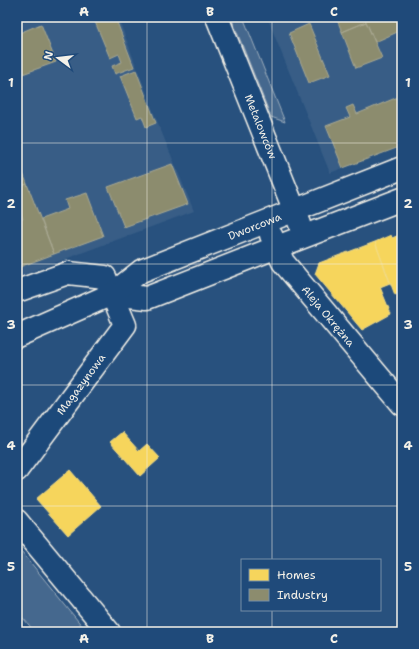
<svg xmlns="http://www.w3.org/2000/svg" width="419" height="649" font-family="'Shantell Sans',sans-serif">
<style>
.built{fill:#375d86}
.green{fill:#45688e;stroke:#9cacbb}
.homes{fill:#f6d55c;stroke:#f5dd86}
.industry{fill:#8c8c6e;stroke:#abaa93}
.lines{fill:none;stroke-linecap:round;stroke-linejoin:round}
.street-casing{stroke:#f4f1e8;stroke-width:25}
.secondary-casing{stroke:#f4f1e8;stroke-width:25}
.street{stroke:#1f4a7a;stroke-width:22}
.secondary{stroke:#1f4a7a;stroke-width:22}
.grid{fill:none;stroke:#f4f1e8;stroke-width:1;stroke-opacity:0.55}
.labels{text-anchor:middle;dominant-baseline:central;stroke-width:4;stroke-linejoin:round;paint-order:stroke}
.street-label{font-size:11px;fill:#f4f1e8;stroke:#1f4a7a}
.neatline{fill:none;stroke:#f4f1e8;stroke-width:1.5}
.grid-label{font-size:13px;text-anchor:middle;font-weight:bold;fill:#f4f1e8}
</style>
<rect width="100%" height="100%" fill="#28517e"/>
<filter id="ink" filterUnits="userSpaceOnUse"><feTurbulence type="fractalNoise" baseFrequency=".025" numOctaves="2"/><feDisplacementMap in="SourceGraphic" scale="8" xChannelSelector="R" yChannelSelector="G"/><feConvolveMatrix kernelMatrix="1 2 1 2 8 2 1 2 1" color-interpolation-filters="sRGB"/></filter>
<g filter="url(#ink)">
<path class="built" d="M 17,17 L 118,17 L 155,116 L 194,211 L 17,277 Z
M 267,17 L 402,17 L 402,145 L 330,173 Z"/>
<path class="green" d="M 231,17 L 243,17 L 285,122 L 271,117 Z
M 17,546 L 87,632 L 35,632 L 17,611 Z"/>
<path class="homes" d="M 402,234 L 402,292 L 395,295 L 375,242 L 391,235 L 392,238 Z
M 375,242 L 390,283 L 380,287 L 391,314 L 362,330 L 315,274 L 319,263 Z
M 122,432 L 139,451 L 147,444 L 160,458 L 140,476 L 110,442 Z
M 70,470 L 101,506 L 68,535 L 36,499 Z"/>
<path class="industry" d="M 93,17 L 115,17 L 134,67 L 115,74 L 112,66 L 122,62 L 119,54 L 110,58 Z
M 336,17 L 365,17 L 366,22 L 342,32 Z
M 371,17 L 402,17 L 402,30 L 375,42 L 365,19 Z
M 366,22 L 382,58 L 356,68 L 342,32 Z
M 41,24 L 56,62 L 17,76 L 17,34 Z
M 309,24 L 330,75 L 309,83 L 289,33 Z
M 136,70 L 156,123 L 146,127 L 142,116 L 137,118 L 120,76 Z
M 398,97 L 402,106 L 402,146 L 343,168 L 326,126 L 350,117 L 346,108 L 353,105 L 357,114 Z
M 17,157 L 27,184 L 17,188 Z
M 172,164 L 188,204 L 124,227 L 108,187 Z
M 27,184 L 54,254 L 17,268 L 17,221 L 23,219 L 18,206 L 17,206 L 17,188 Z
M 87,193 L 103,236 L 54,254 L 41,219 L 68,209 L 65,200 Z"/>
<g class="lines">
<g class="street-casing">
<path id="street" d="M 17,291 L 68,273 L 105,277 L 112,294"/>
</g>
<g class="secondary-casing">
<g id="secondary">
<path id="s1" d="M 217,17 L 300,224"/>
<path id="s2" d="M 271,235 L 283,262 L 402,404"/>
<path d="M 112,294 L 147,298 L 277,247 L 402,199"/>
<path id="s3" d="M 17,336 L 112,294 L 141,271 L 402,168"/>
<path id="s4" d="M 17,470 L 125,325 L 112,294"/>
<path d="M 17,521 L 109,632"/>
</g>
</g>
<use href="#street" class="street"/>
<use href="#secondary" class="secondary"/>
</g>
</g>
<path class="grid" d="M 147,17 L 147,632M 272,17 L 272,560M 17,143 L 402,143M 17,264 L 402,264M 17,385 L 402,385M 17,506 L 402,506M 272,610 L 272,632"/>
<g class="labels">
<g class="street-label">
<text stroke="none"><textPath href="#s1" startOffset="118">Metalowców</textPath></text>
<text stroke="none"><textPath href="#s3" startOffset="263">Dworcowa</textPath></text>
<text stroke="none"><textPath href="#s2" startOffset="100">Aleja Okrężna</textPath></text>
<text stroke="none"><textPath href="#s4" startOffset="107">Magazynowa</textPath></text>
</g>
</g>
<rect width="419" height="649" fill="none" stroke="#1f4a7a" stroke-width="44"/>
<rect x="241" y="559" width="140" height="52" fill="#1f4a7a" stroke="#748da6"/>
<rect x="249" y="569" width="20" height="12" fill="#f6d55c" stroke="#748da6"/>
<text x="277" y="579" font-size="12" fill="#f4f1e8">Homes</text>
<rect x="249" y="589" width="20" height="12" fill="#8c8c6e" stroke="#748da6"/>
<text x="277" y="599" font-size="12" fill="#f4f1e8">Industry</text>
<g transform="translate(58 58) rotate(285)" stroke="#1f4a7a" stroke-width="3" paint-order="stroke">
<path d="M0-3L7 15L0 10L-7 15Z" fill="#f4f1e8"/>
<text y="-6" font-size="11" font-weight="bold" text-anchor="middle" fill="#f4f1e8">N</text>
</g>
<rect x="22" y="22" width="375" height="605" class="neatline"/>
<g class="grid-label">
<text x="84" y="16">A</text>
<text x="210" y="16">B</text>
<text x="334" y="16">C</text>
<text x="11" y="87">1</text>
<text x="408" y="87">1</text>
<text x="11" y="208">2</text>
<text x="408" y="208">2</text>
<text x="11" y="329">3</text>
<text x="408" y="329">3</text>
<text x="11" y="450">4</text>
<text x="408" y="450">4</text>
<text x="11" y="571">5</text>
<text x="408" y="571">5</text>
<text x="84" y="643">A</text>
<text x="210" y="643">B</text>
<text x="334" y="643">C</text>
</g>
</svg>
